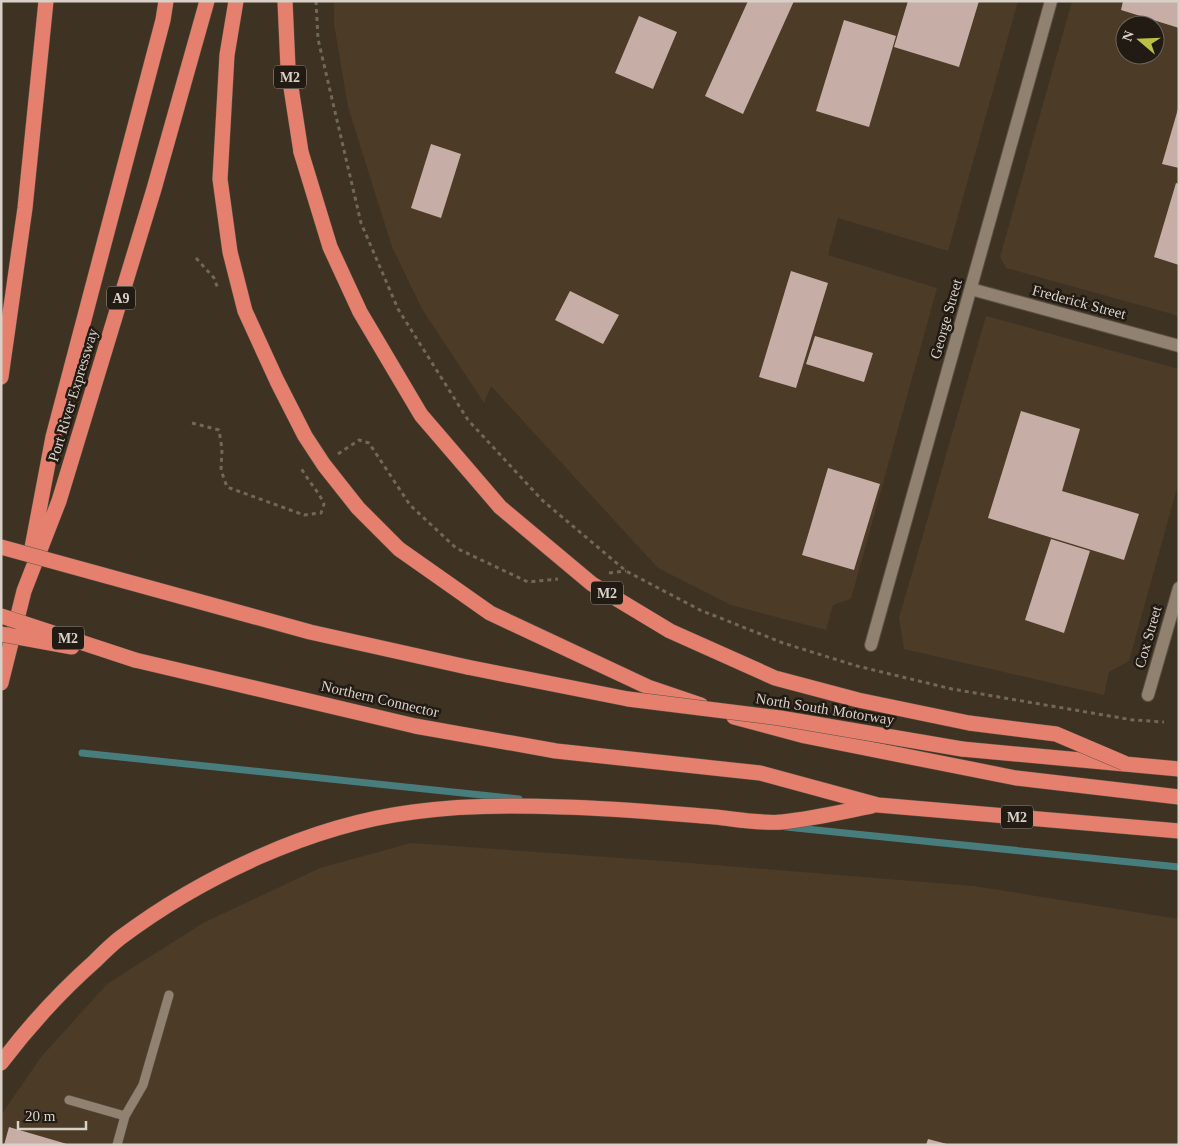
<svg xmlns="http://www.w3.org/2000/svg" width="1180" height="1146" font-family="Georgia,serif">
<style>
.built{fill:#4c3b26;fill-rule:evenodd}
.lines{fill:none;stroke-linecap:round;stroke-linejoin:round}
.stream{stroke:#487d7e;stroke-width:7}
.building{fill:#c6aea6}
.lane-casing{stroke:#5b5144;stroke-width:10}
.street-casing{stroke:#5b5144;stroke-width:14}
.highway-casing{stroke:#5b5144;stroke-width:16}
.path{stroke:#72675a;stroke-width:3;stroke-dasharray:4 4;stroke-linecap:butt}
.lane{stroke:#908170;stroke-width:9}
.street{stroke:#908170;stroke-width:12}
.highway{stroke:#e4806d;stroke-width:15}
.highway-bridge-casing{stroke:#5b5144;stroke-width:16;stroke-linecap:butt}
.highway-bridge{stroke:#e4806d;stroke-width:15}
.labels{text-anchor:middle;dominant-baseline:central;stroke-width:5;stroke-linejoin:round;paint-order:stroke}
.shield{fill:#211b14;stroke:#a29a92;stroke-width:1}
.shield-label{font-size:14px;font-weight:bold;fill:#d9d1c8}
.street-label{font-size:15px;fill:#d9d1c8;stroke:#211b14}
</style>
<rect width="100%" height="100%" fill="#3e3223"/>
<path class="built" d="M 334,1 L 1018,1 L 948,251 L 838,218 L 828,255 L 937,288 L 851,599 L 833,605 L 826,630 L 731,605 L 658,568 L 491,386 L 484,403 L 422,309 L 392,247 L 348,107 L 334,24 Z
M 1072,1 L 1179,1 L 1179,316 L 1006,268 L 1000,257 ZM 1125,25 L 1155,25 L 1155,55 L 1125,55 Z
M 986,316 L 1179,369 L 1179,481 L 1129,661 L 1109,672 L 1104,695 L 904,649 L 899,618 Z
M 411,843 L 677,862 L 974,886 L 1179,919 L 1179,1145 L 1,1145 L 1,1115 L 41,1057 L 107,984 L 203,923 L 320,868 Z"/>
<g class="lines">
<path class="stream" d="M 82,753 L 519,799
M 786,827 L 1179,867"/>
</g>
<path class="building" d="M 748,1 L 794,1 L 743,114 L 705,96 Z
M 908,1 L 979,1 L 959,67 L 894,47 Z
M 1123,1 L 1179,1 L 1179,28 L 1121,10 Z
M 639,16 L 677,32 L 653,89 L 615,73 Z
M 844,20 L 896,36 L 869,127 L 816,111 Z
M 1178,109 L 1179,109 L 1179,168 L 1162,164 Z
M 431,144 L 461,154 L 441,218 L 411,208 Z
M 1176,183 L 1179,184 L 1179,265 L 1154,257 Z
M 791,271 L 828,283 L 796,388 L 759,377 Z
M 570,291 L 619,315 L 603,344 L 555,320 Z
M 815,336 L 873,353 L 864,382 L 806,364 Z
M 1021,411 L 1080,429 L 1062,491 L 1139,514 L 1124,560 L 988,518 Z
M 828,468 L 880,484 L 854,570 L 802,555 Z
M 1051,539 L 1090,551 L 1064,633 L 1025,620 Z
M 9,1127 L 67,1144 L 67,1145 L 4,1145 Z
M 928,1139 L 947,1144 L 947,1145 L 926,1145 Z"/>
<g class="lines">
<g class="lane-casing">
<path id="lane" d="M 69,1100 L 125,1116
M 117,1145 L 125,1116 L 143,1085 L 169,995"/>
</g>
<g class="street-casing">
<path id="street" d="M 971,289 L 1179,346
M 871,645 L 1051,1
M 1148,695 L 1179,588"/>
</g>
<g class="highway-casing">
<path id="highway" d="M 236,1 L 227,55 L 220,179 L 230,252 L 245,311 L 277,381 L 305,436 L 324,465 L 358,508 L 399,549 L 490,613 L 648,687 L 701,705
M 285,1 L 288,68 L 301,152
M 1,377 L 25,208 L 46,1
M 31,553 L 53,437 L 163,20 L 166,1
M 135,660 L 415,726 L 556,751 L 760,773 L 878,805 L 1179,831
M 467,667 L 628,699
M 1,683 L 24,591 L 59,501 L 154,189 L 207,1
M 734,717 L 805,736 L 1016,778 L 1179,797
M 962,749 L 1179,769
M 1,1063 C 29,1026 60,992 95,961 C 103,953 111,945 120,938 C 201,877 311,825 413,812 C 461,805 513,805 562,807 C 613,808 664,813 715,817 C 735,819 763,824 782,822 C 812,819 842,812 872,806"/>
</g>
<path class="path" d="M 316,1 L 318,39 L 361,223 L 398,309 L 468,420 L 542,500 L 626,571 L 700,610 L 783,643 L 857,666 L 952,689 L 1133,720 L 1164,722
M 196,258 L 214,278 L 218,289
M 192,423 L 219,430 L 222,449 L 221,470 L 227,487 L 304,515 L 321,513 L 324,504 C 318,490 307,480 300,466
M 338,454 L 359,440 L 369,443 L 410,505 L 456,548 L 528,582 L 558,579
M 609,573 L 626,571"/>
<use href="#lane" class="lane"/>
<use href="#street" class="street"/>
<use href="#highway" class="highway"/>
<g class="highway-bridge-casing">
<path id="highway-bridge" d="M 301,152 L 330,247 L 360,312 L 421,415 L 500,507 L 592,584 L 670,631 L 775,678 L 858,700 L 969,723 L 1056,734 L 1124,763
M 1,547 L 310,632 L 467,667
M 1,616 L 135,660
M 1,634 L 72,647
M 628,699 L 780,718 L 962,749"/>
</g>
<use href="#highway-bridge" class="highway-bridge"/>
</g>
<g class="labels">
<g class="shield">
<rect x="274" y="65.5" width="32" height="23" rx="4"/>
<rect x="107" y="286.5" width="28" height="23" rx="4"/>
<rect x="591" y="581.5" width="32" height="23" rx="4"/>
<rect x="52" y="626.5" width="32" height="23" rx="4"/>
<rect x="1001" y="805.5" width="32" height="23" rx="4"/>
</g>
<g class="shield-label">
<text x="290" y="77">M2</text>
<text x="121" y="298">A9</text>
<text x="607" y="593">M2</text>
<text x="68" y="638">M2</text>
<text x="1017" y="817">M2</text>
</g>
<g class="street-label">
<text transform="translate(1079 302) rotate(15)">Frederick Street</text>
<text transform="translate(946 319) rotate(-74)">George Street</text>
<text transform="translate(73 395) rotate(-73)">Port River Expressway</text>
<text transform="translate(1148 637) rotate(-74)">Cox Street</text>
<text transform="translate(380 699) rotate(13)">Northern Connector</text>
<text transform="translate(825 709) rotate(9)">North South Motorway</text>
</g>
</g>
<rect width="1180" height="1146" fill="none" stroke="#d9d1c8" stroke-width="5"/>
<g transform="translate(1140 40) rotate(289)"><circle r="24" fill="#211b14" stroke="#6b645c"/>
<path d="M0-4L9 19L0 12L-9 19Z" fill="#bcc044"/>
<text y="-8" font-size="14" font-weight="bold" text-anchor="middle" fill="#d9d1c8">N</text>
</g>
<path d="M18 1121v8h68v-8" fill="none" stroke="#d9d1c8" stroke-width="2.5"/>
<text x="25" y="1121" font-size="15" fill="#d9d1c8" stroke="#211b14" stroke-width="4" paint-order="stroke">20 m</text>
</svg>
